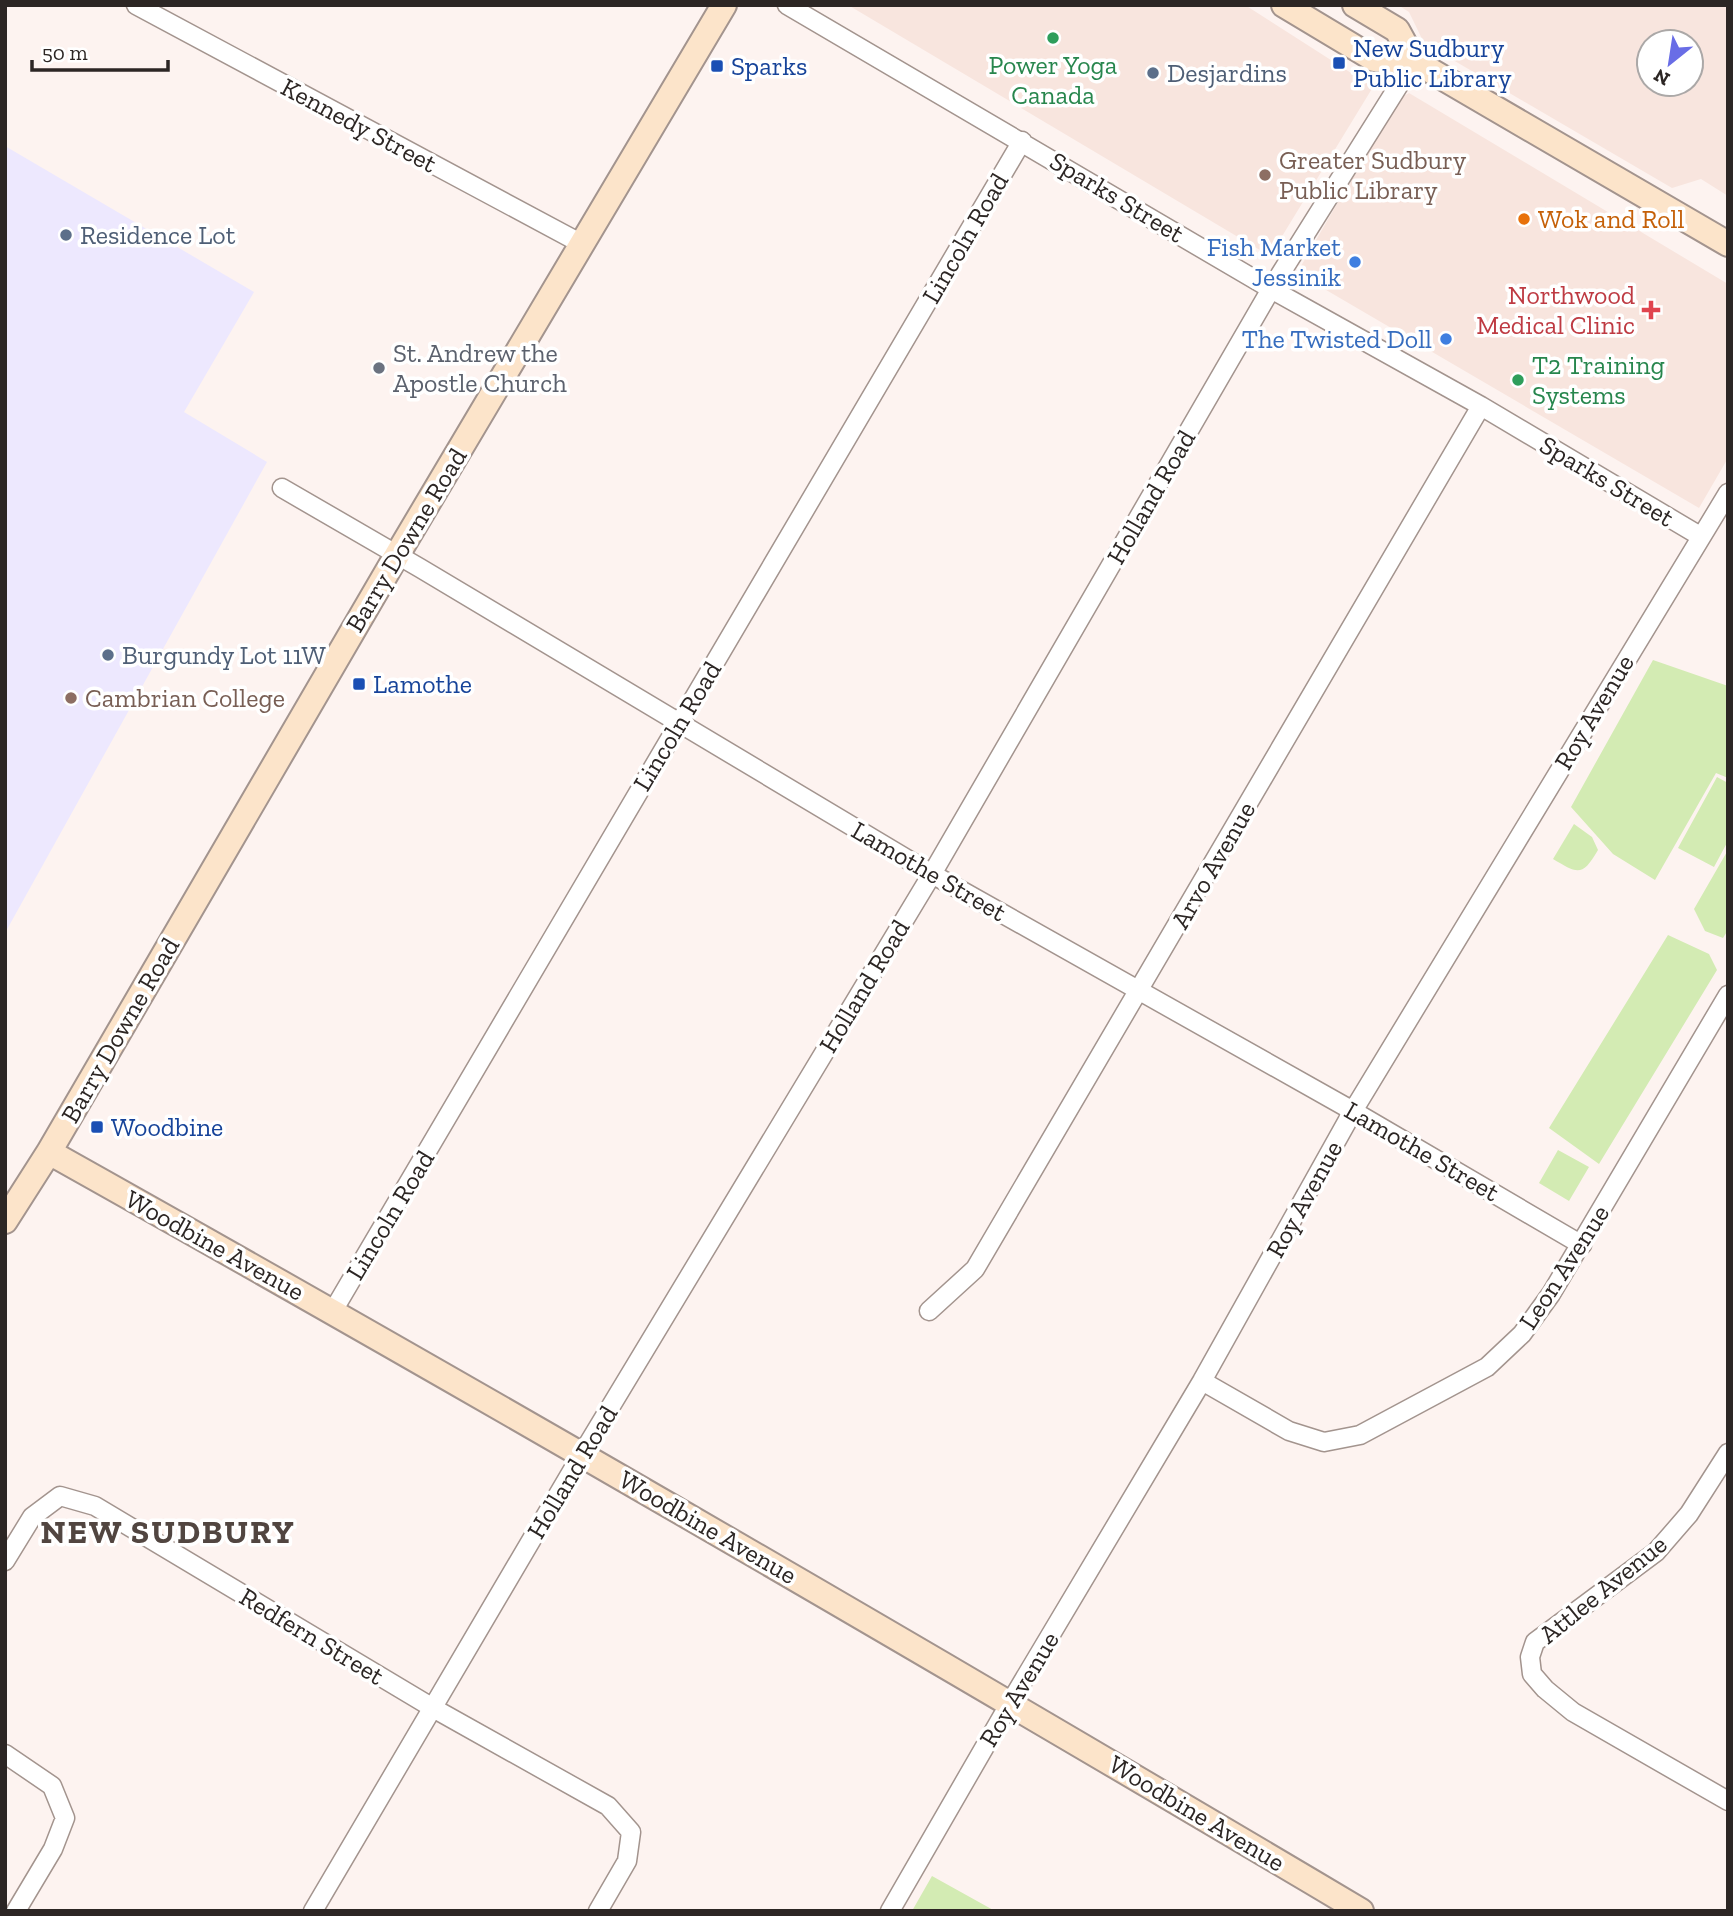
<svg xmlns="http://www.w3.org/2000/svg" width="1733" height="1916" font-family="'Zilla Slab',serif">
<style>
.built{fill:#f8e5de;fill-rule:evenodd}
.education{fill:#ede8fe}
.green{fill:#d3ebb3}
.lines{fill:none;stroke-linecap:round;stroke-linejoin:round}
.street-casing{stroke:#a3948e;stroke-width:21}
.secondary-casing{stroke:#a3948e;stroke-width:28}
.street{stroke:#fff;stroke-width:18}
.secondary{stroke:#fce4ca;stroke-width:24}
.leisure-dot{fill:#2e9e5b;stroke:#fff;stroke-width:2.5}
.transit-dot{fill:#1a4fb4;stroke:#fff;stroke-width:2.5}
.service-dot{fill:#5c6f8a;stroke:#fff;stroke-width:2.5}
.education-dot{fill:#8d6e63;stroke:#fff;stroke-width:2.5}
.food-dot{fill:#e8710a;stroke:#fff;stroke-width:2.5}
.shop-dot{fill:#3f7fe0;stroke:#fff;stroke-width:2.5}
.health-dot{fill:#e0444e;stroke:#fff;stroke-width:2.5}
.worship-dot{fill:#6b7280;stroke:#fff;stroke-width:2.5}
.labels{text-anchor:middle;dominant-baseline:central;stroke-width:7;stroke-linejoin:round;paint-order:stroke}
.transit-label{font-size:26px;fill:#164399;stroke:#fff;text-anchor:start}
.leisure-label{font-size:26px;fill:#27864d;stroke:#fff}
.service-label{font-size:26px;fill:#4e5e75;stroke:#fff;text-anchor:start}
.street-label{font-size:26px;fill:#2c2624;stroke:#fff}
.education-label{font-size:26px;fill:#785e54;stroke:#fff;text-anchor:start}
.food-label{font-size:26px;fill:#c56008;stroke:#fff;text-anchor:start}
.shop-label{font-size:26px;fill:#366cbe;stroke:#fff;text-anchor:end}
.health-label{font-size:26px;fill:#be3a42;stroke:#fff;text-anchor:end}
.worship-label{font-size:26px;fill:#5b616d;stroke:#fff;text-anchor:start}
.district-label{font-size:33px;font-weight:bold;letter-spacing:2px;fill:#514540;stroke:#fff}
</style>
<rect width="100%" height="100%" fill="#fdf3f0"/>
<path class="built" d="M 848,5 L 1245,5 L 1373,87 L 1270,256 Z
M 1398,5 L 1728,5 L 1728,196 L 1701,179 L 1672,188 L 1424,43 L 1409,12 ZM 1649,42 L 1691,42 L 1691,84 L 1649,84 Z
M 1409,93 L 1728,284 L 1728,458 L 1699,508 L 1297,273 L 1397,100 Z"/>
<path class="education" d="M 5,146 L 254,292 L 184,412 L 267,462 L 5,933 Z"/>
<path class="green" d="M 1653,660 L 1728,686 L 1728,778 L 1716,773 L 1655,880 L 1613,854 L 1571,807 Z
M 1717,777 L 1728,783 L 1728,841 L 1714,867 L 1678,848 Z
M 1574,824 L 1592,837 L 1598,850 C 1582,878 1577,873 1553,859 Z
M 1728,850 L 1728,930 L 1723,938 L 1705,931 L 1694,909 Z
M 1668,935 L 1709,954 L 1717,970 L 1599,1164 L 1549,1128 Z
M 1558,1150 L 1589,1167 L 1569,1201 L 1539,1183 Z
M 932,1876 L 995,1911 L 912,1911 Z"/>
<g class="lines">
<g class="street-casing">
<path id="street" d="M 136,5 L 582,244
M 787,5 L 1271,289 L 1481,406 L 1700,536
M 282,488 L 420,568 L 932,874 L 1353,1111 L 1582,1245
M 333,1311 L 1022,141
M 929,1311 L 975,1269 L 1481,406
M 1202,1381 L 1289,1431 L 1324,1442 L 1360,1435 L 1487,1367 L 1522,1334 L 1551,1294 L 1728,995
M 1728,1453 L 1689,1514 L 1656,1552 L 1535,1642 L 1530,1657 L 1532,1674 L 1545,1689 L 1573,1712 L 1728,1801
M 5,1561 L 32,1517 L 60,1496 L 95,1506 L 433,1708 L 608,1806 L 631,1832 L 627,1861 L 598,1911
M 5,1754 L 52,1786 L 65,1818 L 53,1849 L 16,1911
M 313,1911 L 582,1454 L 932,874 L 1271,289 L 1414,61
M 890,1911 L 1010,1703 L 1202,1381 L 1353,1111 L 1728,493"/>
</g>
<g class="secondary-casing">
<path id="secondary" d="M 1284,5 L 1374,59 L 1414,61 L 1728,244
M 1355,5 L 1397,30 L 1414,61
M 49,1152 C 490,1399 926,1653 1361,1911
M 5,1221 L 49,1152 L 397,555 L 724,5"/>
</g>
<use href="#street" class="street"/>
<use href="#secondary" class="secondary"/>
</g>
<g class="leisure-dot">
<circle cx="1053" cy="38" r="7"/>
<circle cx="1518" cy="380" r="7"/>
</g>
<g class="transit-dot">
<rect x="1332" y="56" width="14" height="14" rx="3.5"/>
<rect x="710" y="59" width="14" height="14" rx="3.5"/>
<rect x="352" y="677" width="14" height="14" rx="3.5"/>
<rect x="90" y="1120" width="14" height="14" rx="3.5"/>
</g>
<g class="service-dot">
<circle cx="1153" cy="73" r="7"/>
<circle cx="66" cy="235" r="7"/>
<circle cx="108" cy="655" r="7"/>
</g>
<g class="education-dot">
<circle cx="1265" cy="175" r="7"/>
<circle cx="71" cy="698" r="7"/>
</g>
<circle class="food-dot" cx="1524" cy="219" r="7"/>
<g class="shop-dot">
<circle cx="1355" cy="262" r="7"/>
<circle cx="1446" cy="339" r="7"/>
</g>
<path class="health-dot" d="M1647.5 299.5h7v7h7v7h-7v7h-7v-7h-7v-7h7z"/>
<circle class="worship-dot" cx="379" cy="368" r="7"/>
<g class="labels">
<g class="transit-label">
<text x="1353" y="48">New Sudbury<tspan x="1353" dy="30">Public Library</tspan></text>
<text x="731" y="66">Sparks</text>
<text x="373" y="684">Lamothe</text>
<text x="111" y="1127">Woodbine</text>
</g>
<g class="leisure-label">
<text x="1053" y="65">Power Yoga<tspan x="1053" dy="30">Canada</tspan></text>
<text x="1532" y="365" text-anchor="start">T2 Training<tspan x="1532" dy="30">Systems</tspan></text>
</g>
<g class="service-label">
<text x="1167" y="73">Desjardins</text>
<text x="80" y="235">Residence Lot</text>
<text x="122" y="655">Burgundy Lot 11W</text>
</g>
<g class="street-label">
<text transform="translate(359 125) rotate(28)">Kennedy Street</text>
<text transform="translate(1117 197) rotate(31)">Sparks Street</text>
<text transform="translate(965 238) rotate(-60)">Lincoln Road</text>
<text transform="translate(1607 481) rotate(31)">Sparks Street</text>
<text transform="translate(1151 497) rotate(-60)">Holland Road</text>
<text transform="translate(406 540) rotate(-59)">Barry Downe Road</text>
<text transform="translate(1594 712) rotate(-59)">Roy Avenue</text>
<text transform="translate(677 726) rotate(-59)">Lincoln Road</text>
<text transform="translate(1213 865) rotate(-60)">Arvo Avenue</text>
<text transform="translate(929 871) rotate(30)">Lamothe Street</text>
<text transform="translate(864 986) rotate(-59)">Holland Road</text>
<text transform="translate(120 1030) rotate(-60)">Barry Downe Road</text>
<text transform="translate(1422 1151) rotate(30)">Lamothe Street</text>
<text transform="translate(1304 1199) rotate(-61)">Roy Avenue</text>
<text transform="translate(390 1215) rotate(-59)">Lincoln Road</text>
<text transform="translate(215 1245) rotate(29)">Woodbine Avenue</text>
<text transform="translate(1564 1267) rotate(-57)">Leon Avenue</text>
<text transform="translate(572 1472) rotate(-59)">Holland Road</text>
<text transform="translate(708 1527) rotate(30)">Woodbine Avenue</text>
<text transform="translate(1603 1589) rotate(-39)">Attlee Avenue</text>
<text transform="translate(312 1636) rotate(31)">Redfern Street</text>
<text transform="translate(1019 1689) rotate(-59)">Roy Avenue</text>
<text transform="translate(1197 1813) rotate(31)">Woodbine Avenue</text>
</g>
<g class="education-label">
<text x="1279" y="160">Greater Sudbury<tspan x="1279" dy="30">Public Library</tspan></text>
<text x="85" y="698">Cambrian College</text>
</g>
<g class="food-label">
<text x="1538" y="219">Wok and Roll</text>
</g>
<g class="shop-label">
<text x="1341" y="247">Fish Market<tspan x="1341" dy="30">Jessinik</tspan></text>
<text x="1432" y="339">The Twisted Doll</text>
</g>
<g class="health-label">
<text x="1635" y="295">Northwood<tspan x="1635" dy="30">Medical Clinic</tspan></text>
</g>
<g class="worship-label">
<text x="393" y="353">St. Andrew the<tspan x="393" dy="30">Apostle Church</tspan></text>
</g>
<g class="district-label">
<text x="168" y="1531">NEW SUDBURY</text>
</g>
</g>
<rect width="1733" height="1916" fill="none" stroke="#2c2624" stroke-width="14"/>
<g transform="translate(1670 63) rotate(210)"><circle r="33" fill="#ffffff" stroke="#aba8a7" stroke-width="2"/>
<path d="M0-5L12 26L0 18L-12 26Z" fill="#696de6"/>
<text y="-10" font-size="19" font-weight="bold" text-anchor="middle" fill="#2c2624">N</text>
</g>
<path d="M32 60v10h136v-10" fill="none" stroke="#2c2624" stroke-width="3.5"/>
<text x="42" y="60" font-size="21" fill="#2c2624" stroke="#ffffff" stroke-width="5" paint-order="stroke">50 m</text>
</svg>
